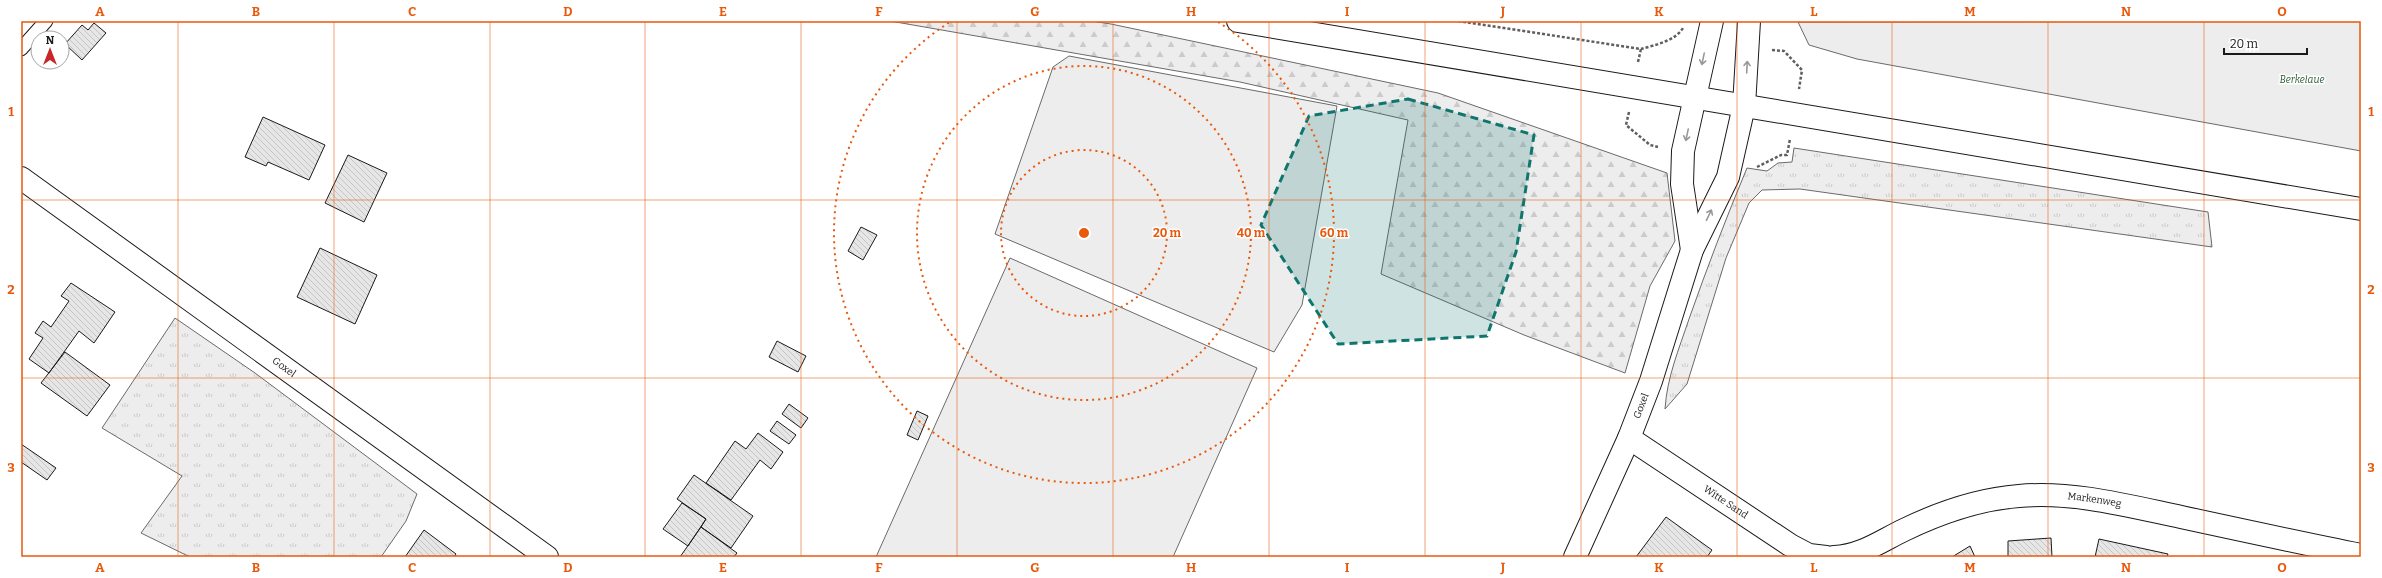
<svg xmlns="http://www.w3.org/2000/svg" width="2382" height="578" font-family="Bitter,serif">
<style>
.grass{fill:url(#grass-tufts);stroke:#6a6a6a}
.forest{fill:url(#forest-firs);stroke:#6a6a6a}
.built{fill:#ededed;stroke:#6a6a6a}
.building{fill:url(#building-back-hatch);stroke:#1a1a1a}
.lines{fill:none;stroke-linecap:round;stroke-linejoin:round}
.service-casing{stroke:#1a1a1a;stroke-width:15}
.minor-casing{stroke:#1a1a1a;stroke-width:24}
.tertiary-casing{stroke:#1a1a1a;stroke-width:24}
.primary-casing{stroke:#1a1a1a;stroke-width:24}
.path{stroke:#5f5f5f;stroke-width:2.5;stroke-dasharray:3 2;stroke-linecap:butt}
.service{stroke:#fff;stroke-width:13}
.minor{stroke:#fff;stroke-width:22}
.tertiary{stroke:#fff;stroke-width:22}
.primary{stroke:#fff;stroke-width:22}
.oneway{stroke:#989898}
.marked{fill:#0f766e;fill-opacity:0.2;stroke:#0f766e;stroke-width:3;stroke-dasharray:8 5;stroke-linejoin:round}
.grid{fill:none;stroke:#e8590c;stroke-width:1;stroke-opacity:0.55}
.ring{fill:none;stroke:#e8590c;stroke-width:2;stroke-dasharray:2 4}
.labels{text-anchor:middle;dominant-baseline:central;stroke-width:3;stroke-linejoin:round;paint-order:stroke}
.park-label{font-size:10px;font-style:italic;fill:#2b5a34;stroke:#fff}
.street-label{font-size:10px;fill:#1a1a1a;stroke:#fff}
.centre{fill:#e8590c;stroke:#fff;stroke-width:2}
.ring-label{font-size:12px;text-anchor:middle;font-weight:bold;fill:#e8590c;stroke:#fff;stroke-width:3;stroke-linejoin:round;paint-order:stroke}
.neatline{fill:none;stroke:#e8590c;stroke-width:1.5}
.grid-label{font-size:13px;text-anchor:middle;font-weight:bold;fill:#e8590c}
</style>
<defs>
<pattern id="grass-tufts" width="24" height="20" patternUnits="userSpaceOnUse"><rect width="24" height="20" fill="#ededed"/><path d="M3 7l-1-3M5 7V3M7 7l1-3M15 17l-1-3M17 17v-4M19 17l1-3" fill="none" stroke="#cbcbcb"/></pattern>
<pattern id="forest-firs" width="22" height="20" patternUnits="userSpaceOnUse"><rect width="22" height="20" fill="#ededed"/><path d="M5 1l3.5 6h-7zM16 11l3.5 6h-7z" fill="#cbcbcb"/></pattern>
<pattern id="building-back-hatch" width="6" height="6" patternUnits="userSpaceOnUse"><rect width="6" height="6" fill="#e6e6e6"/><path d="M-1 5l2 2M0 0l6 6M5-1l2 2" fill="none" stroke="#c5c5c5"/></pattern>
</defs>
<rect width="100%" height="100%" fill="#fff"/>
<path class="grass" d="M 1794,148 L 2208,212 L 2212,247 L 1800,189 L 1762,190 L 1749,203 L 1726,258 L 1687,384 L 1665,409 C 1667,377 1679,349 1689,319 C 1707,268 1726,218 1747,168 L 1767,171 L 1778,163 L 1792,162 Z
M 175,318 L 255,373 L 417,494 L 406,521 L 381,557 L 190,557 L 141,533 L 182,476 L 102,428 Z"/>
<path class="forest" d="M 890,21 L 1091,21 L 1111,24 L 1438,93 L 1667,173 L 1675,241 L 1650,286 L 1625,373 L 1524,335 L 1381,274 L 1408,120 L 1240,82 Z"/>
<path class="built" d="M 2361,21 L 2361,151 L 1857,59 L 1809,45 L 1798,22 Z
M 1069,56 L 1337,106 L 1302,305 L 1274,352 L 995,234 L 1053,67 Z
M 1010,258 L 1257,368 L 1173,557 L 876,557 Z"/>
<path class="building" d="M 94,23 L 106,33 L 82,60 L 65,44 L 82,25 L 88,30 Z
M 263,117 L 325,145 L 309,180 L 268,162 L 266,166 L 245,157 Z
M 348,155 L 387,173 L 364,222 L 325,203 Z
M 861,227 L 877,235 L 863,260 L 848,251 Z
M 320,248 L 377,275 L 355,324 L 297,297 Z
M 71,283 L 115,312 L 94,343 L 79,331 L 49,373 L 29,359 L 43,338 L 35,333 L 43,321 L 51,327 L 69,301 L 61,296 Z
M 777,341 L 806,356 L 798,372 L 769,357 Z
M 65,352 L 110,385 L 87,416 L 41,383 Z
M 789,404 L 808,418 L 801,428 L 782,414 Z
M 917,411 L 928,416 L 918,440 L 907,435 Z
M 777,421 L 796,435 L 789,444 L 770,431 Z
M 758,433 L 783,452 L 771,469 L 760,460 L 731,500 L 706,483 L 735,441 L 746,449 Z
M 21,444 L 56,468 L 47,480 L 21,462 Z
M 694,475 L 753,516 L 731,548 L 701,527 L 706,519 L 677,499 Z
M 682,503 L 706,519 L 688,546 L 663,529 Z
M 1666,517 L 1712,550 L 1707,557 L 1636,557 Z
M 701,527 L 737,553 L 734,557 L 680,557 Z
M 424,530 L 456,554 L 454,557 L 405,557 Z
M 2051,538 L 2052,557 L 2008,557 L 2008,541 Z
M 2099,539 L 2168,554 L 2167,557 L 2095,557 Z
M 1970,546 L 1975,557 L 1952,557 Z"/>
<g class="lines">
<g class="service-casing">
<path id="service" d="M 21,49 L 46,21"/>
</g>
<g class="minor-casing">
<g id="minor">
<path id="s1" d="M 21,178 L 547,557"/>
<path d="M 1692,250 L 1682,184 L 1683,151 L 1695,97"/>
<path id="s2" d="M 1629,438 L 1790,545 L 1809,555 L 1826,557"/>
<path id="s3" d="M 1575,557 L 1629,438 L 1651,381 L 1692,250 L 1728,177 L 1744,106"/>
<path id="s4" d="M 1834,557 C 1861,556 1881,541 1904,530 C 1939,513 1980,499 2019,496 C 2073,491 2129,506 2181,517 C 2241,530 2301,543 2361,555"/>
</g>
</g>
<g class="tertiary-casing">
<path id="tertiary" d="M 1695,97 L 1712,21
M 1744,106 L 1749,21"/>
</g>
<g class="primary-casing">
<path id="primary" d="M 1238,21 L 2361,209"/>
</g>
<path class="path" d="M 1458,21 L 1641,49 C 1655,45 1675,41 1683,28
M 1772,50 L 1784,51 L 1802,70 L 1799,89
M 1638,62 L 1641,49
M 1629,112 L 1626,125 L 1650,145 L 1658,147
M 1757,167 L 1781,155 L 1787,155 L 1790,139"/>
<use href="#service" class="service"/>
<use href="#minor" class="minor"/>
<use href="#tertiary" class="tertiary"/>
<use href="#primary" class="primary"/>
</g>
<defs><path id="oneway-shaft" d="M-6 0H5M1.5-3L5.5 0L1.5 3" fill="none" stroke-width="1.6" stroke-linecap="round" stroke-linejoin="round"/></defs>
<g class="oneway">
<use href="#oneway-shaft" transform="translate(1703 59) rotate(102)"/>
<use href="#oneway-shaft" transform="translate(1747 67) rotate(-87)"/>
<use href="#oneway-shaft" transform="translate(1687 135) rotate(102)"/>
<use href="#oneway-shaft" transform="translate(1709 215) rotate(-64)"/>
</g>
<path class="marked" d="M 1408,99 L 1534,135 L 1516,252 L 1487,336 L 1338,344 L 1261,225 L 1309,116 Z"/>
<path class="grid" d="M 178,21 L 178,557M 334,21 L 334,557M 490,21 L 490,557M 645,21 L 645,557M 801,21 L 801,557M 957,21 L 957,557M 1113,21 L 1113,557M 1269,21 L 1269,557M 1425,21 L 1425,557M 1581,21 L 1581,557M 1737,21 L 1737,557M 1892,21 L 1892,557M 2048,21 L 2048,557M 2204,21 L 2204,557M 21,200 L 2361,200M 21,378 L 2361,378"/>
<g class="ring">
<circle cx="1084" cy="233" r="83"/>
<circle cx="1084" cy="233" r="167"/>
<path d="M1218 22A250 250 0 1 1 950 22"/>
</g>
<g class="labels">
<g class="park-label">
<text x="2302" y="80">Berkelaue</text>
</g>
<g class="street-label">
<text stroke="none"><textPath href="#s1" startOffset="324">Goxel</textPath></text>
<text stroke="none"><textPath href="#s3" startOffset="165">Goxel</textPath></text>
<text stroke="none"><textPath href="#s4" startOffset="272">Markenweg</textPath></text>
<text stroke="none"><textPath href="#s2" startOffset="116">Witte Sand</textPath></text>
</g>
</g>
<circle cx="1084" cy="233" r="6" class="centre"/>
<g class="ring-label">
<text x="1167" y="237">20 m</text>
<text x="1251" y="237">40 m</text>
<text x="1334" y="237">60 m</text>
</g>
<rect width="2382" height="578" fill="none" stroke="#ffffff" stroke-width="44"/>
<g transform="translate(50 50)"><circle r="19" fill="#ffffff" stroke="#a3a3a3"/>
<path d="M0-3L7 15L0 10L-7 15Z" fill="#c62828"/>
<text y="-6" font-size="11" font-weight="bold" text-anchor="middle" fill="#1a1a1a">N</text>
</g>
<path d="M2224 48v6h83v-6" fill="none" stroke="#1a1a1a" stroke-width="2"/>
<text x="2230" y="48" font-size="12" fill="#1a1a1a" stroke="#ffffff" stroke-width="3" paint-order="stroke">20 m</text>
<rect x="22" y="22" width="2338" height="534" class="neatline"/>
<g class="grid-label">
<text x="100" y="16">A</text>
<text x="256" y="16">B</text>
<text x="412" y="16">C</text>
<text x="568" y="16">D</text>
<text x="723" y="16">E</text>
<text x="879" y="16">F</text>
<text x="1035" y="16">G</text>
<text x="1191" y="16">H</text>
<text x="1347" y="16">I</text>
<text x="1503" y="16">J</text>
<text x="1659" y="16">K</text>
<text x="1814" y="16">L</text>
<text x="1970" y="16">M</text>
<text x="2126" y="16">N</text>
<text x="2282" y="16">O</text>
<text x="11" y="116">1</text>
<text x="2371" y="116">1</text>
<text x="11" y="294">2</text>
<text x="2371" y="294">2</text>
<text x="11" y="472">3</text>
<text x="2371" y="472">3</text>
<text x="100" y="572">A</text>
<text x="256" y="572">B</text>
<text x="412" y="572">C</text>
<text x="568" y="572">D</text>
<text x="723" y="572">E</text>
<text x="879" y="572">F</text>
<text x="1035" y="572">G</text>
<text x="1191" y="572">H</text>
<text x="1347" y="572">I</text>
<text x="1503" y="572">J</text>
<text x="1659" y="572">K</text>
<text x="1814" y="572">L</text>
<text x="1970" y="572">M</text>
<text x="2126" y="572">N</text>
<text x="2282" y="572">O</text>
</g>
</svg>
